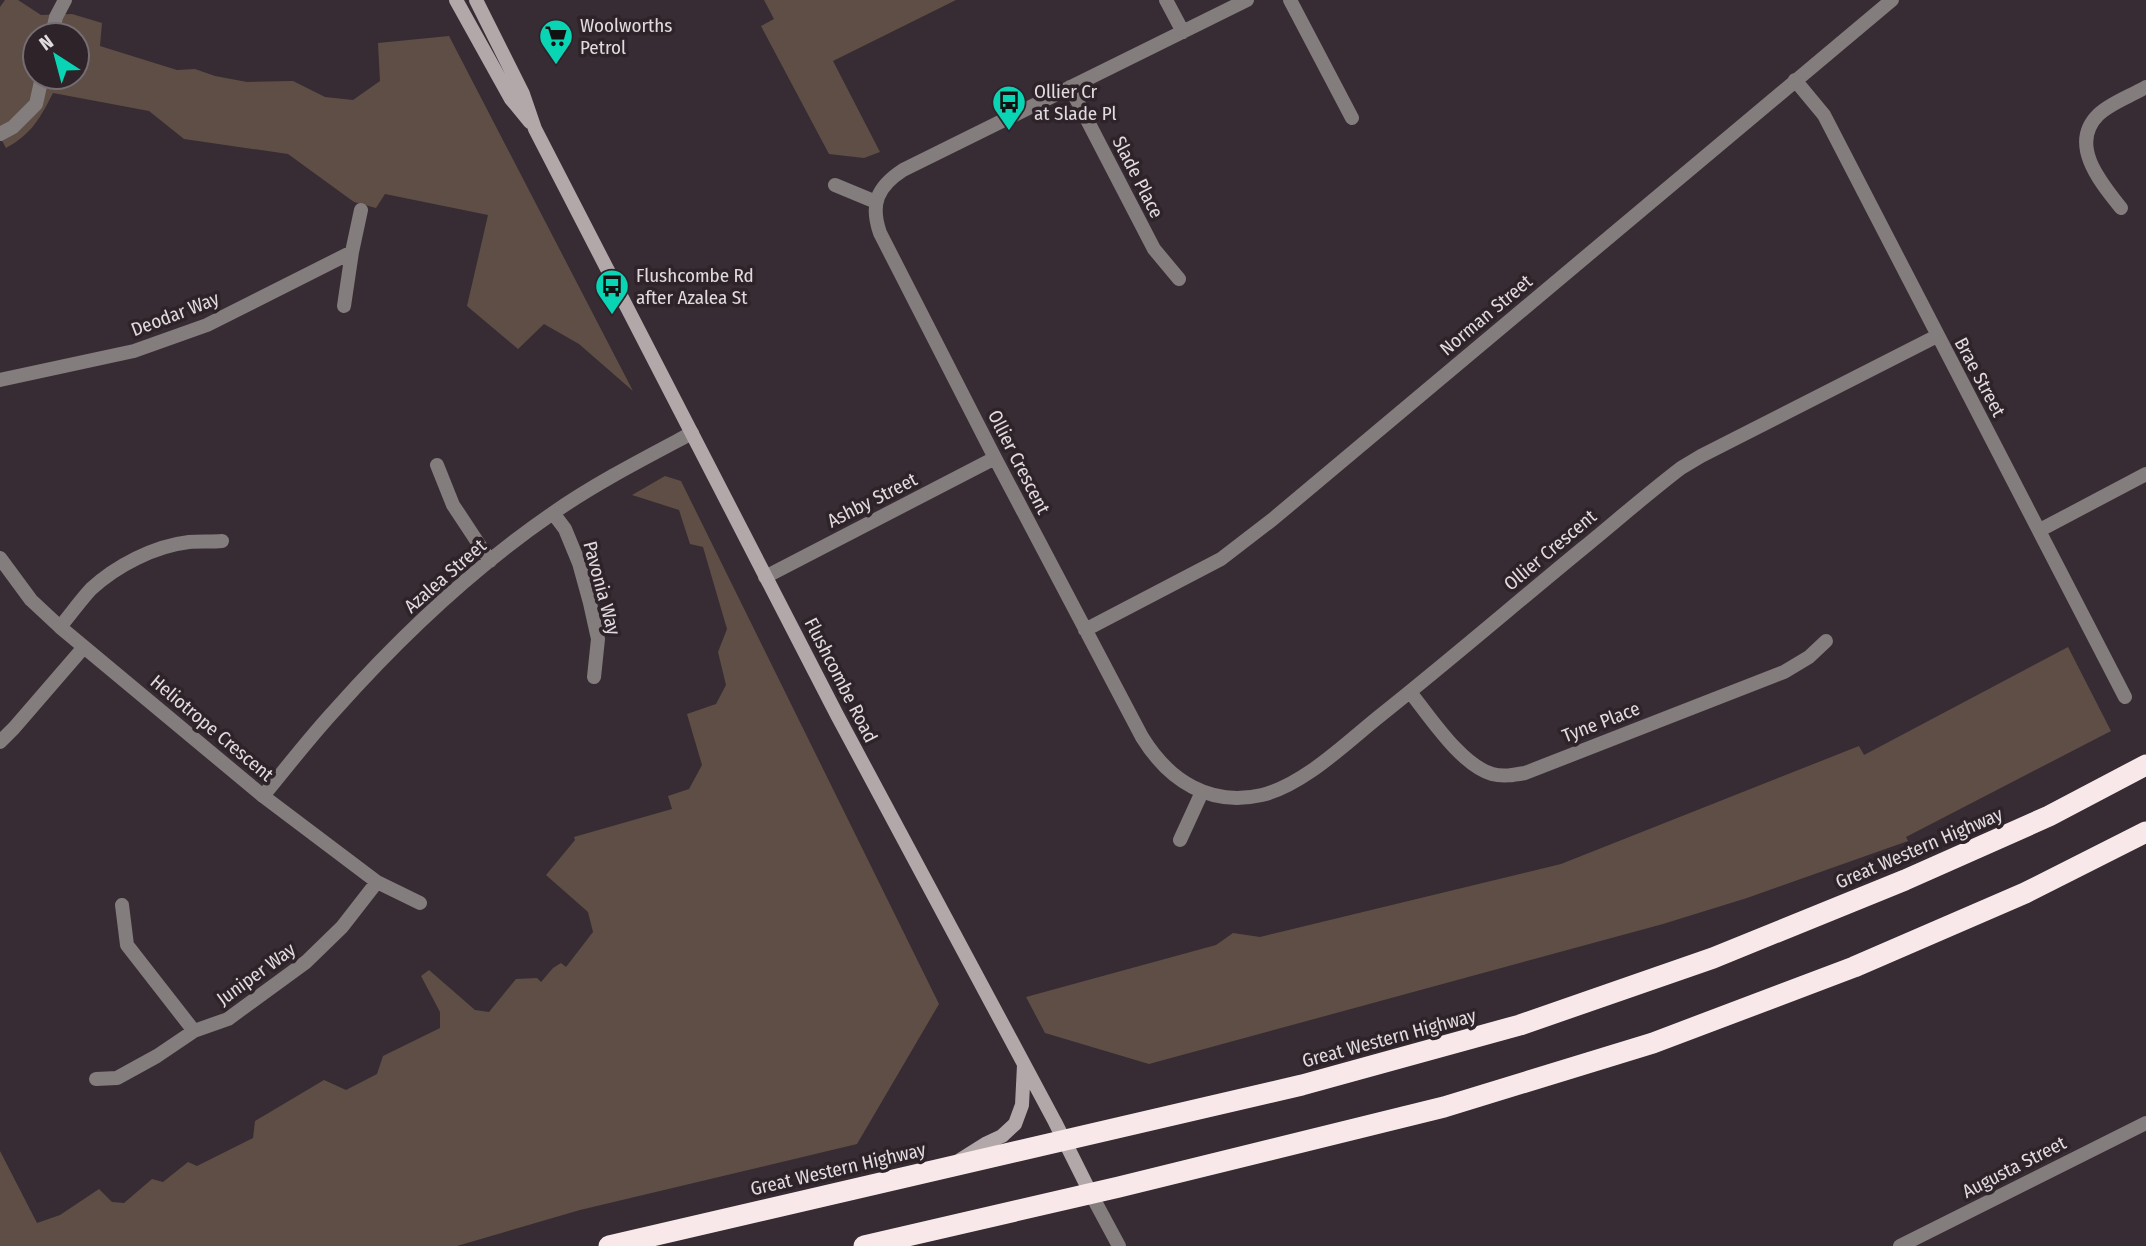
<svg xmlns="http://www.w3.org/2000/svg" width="2146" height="1246" font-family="'Fira Sans Condensed',sans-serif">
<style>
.green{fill:#5f4e45;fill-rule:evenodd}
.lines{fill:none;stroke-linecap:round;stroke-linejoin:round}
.street{stroke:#837d7d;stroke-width:14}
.secondary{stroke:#b3a8a9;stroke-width:14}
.highway{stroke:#f9e8e9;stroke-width:21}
.labels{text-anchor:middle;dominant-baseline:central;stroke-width:7;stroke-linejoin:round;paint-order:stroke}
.poi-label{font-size:19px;fill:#e1dbdf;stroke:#2d2329;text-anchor:start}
.street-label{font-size:19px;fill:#e1dbdf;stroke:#2d2329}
</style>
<rect width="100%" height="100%" fill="#372c33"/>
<path class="green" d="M 5,0 L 18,0 L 41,15 L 72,14 L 102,23 L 100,46 L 177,70 L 195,69 L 215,76 L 247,82 L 293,81 L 325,97 L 353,100 L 380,81 L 378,43 L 449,36 L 633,391 L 579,344 L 544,324 L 518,349 L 467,306 L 488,215 L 385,194 L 376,208 L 354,202 L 288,154 L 184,139 L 149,111 L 53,93 C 40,118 32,134 6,148 L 0,137 L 0,7 ZM 35,35 L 77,35 L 77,77 L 35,77 Z
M 764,0 L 956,0 L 833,61 L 880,152 L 864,158 L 829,154 L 761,26 L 774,19 Z
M 665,476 L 681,481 L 939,1004 L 857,1144 L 580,1210 L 457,1246 L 0,1246 L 0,1151 L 37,1223 L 60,1215 L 99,1189 L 112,1202 L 124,1203 L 152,1179 L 163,1182 L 188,1162 L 197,1166 L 253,1138 L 255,1121 L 324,1080 L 346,1090 L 377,1074 L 383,1056 L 440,1028 L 440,1012 L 421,976 L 429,970 L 475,1010 L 489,1012 L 516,979 L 537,978 L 541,982 L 553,968 L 561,963 L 566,967 L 593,932 L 588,912 L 546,875 L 575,840 L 574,837 L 672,809 L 668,796 L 689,789 L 702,765 L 687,714 L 716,704 L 726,685 L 718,652 L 727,629 L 703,547 L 690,544 L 679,510 L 632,495 Z
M 2068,647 L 2111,731 L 1906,837 L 1908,841 L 1747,898 L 1663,924 L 1149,1064 L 1045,1033 L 1026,997 L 1216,945 L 1233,933 L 1260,937 L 1561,864 L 1859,746 L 1864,755 Z"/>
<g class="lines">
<path class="street" d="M 1166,0 L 1183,32
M 1247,0 L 903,170 C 877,187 870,204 880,233 L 995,458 L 1142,737 C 1169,781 1210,807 1262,795 C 1304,785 1347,742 1381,715 C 1449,661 1515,604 1582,549 C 1615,522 1647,494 1681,468 L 1701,456 L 1937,336
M 1290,0 L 1352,118
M 52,35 L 56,17 L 65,0
M 1795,80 L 1824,115 L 2125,697
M 1070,87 L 1154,249 L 1179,279
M 0,134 L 13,127 L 36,104 L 42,77
M 835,185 L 876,202
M 2121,208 C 2102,184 2068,145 2098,115 C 2110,103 2131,96 2146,87
M 344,306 L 352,252 L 361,210
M 0,380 L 134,351 L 207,325 L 352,252
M 437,465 L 453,505 L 490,561
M 553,513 L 565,529 L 579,563 L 590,603 L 598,639 L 594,677
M 2040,530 L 2146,474
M 0,558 L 31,600 L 60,627 L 263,796 L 377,882 L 420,903
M 765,577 L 995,458
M 60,627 C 70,615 80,601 91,589 C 116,566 154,546 189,542 C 199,541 211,542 222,541
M 1085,630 L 1221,559 L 1273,519 L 1892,0
M 1410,692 C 1430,717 1461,765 1492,774 C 1503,777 1514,775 1525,773 L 1784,672 L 1809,657 L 1826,641
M 0,742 L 14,728 L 84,647
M 263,796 C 287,767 310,737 335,710 C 400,637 473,568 553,513 C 596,483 645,458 692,433
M 1180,840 L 1202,792
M 122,905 L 127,945 L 194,1031
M 96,1079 L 117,1078 L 157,1056 L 194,1031 L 228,1019 L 306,962 L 342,927 L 377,882
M 1091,1194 L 1119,1246
M 1900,1246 L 2146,1123"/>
<path class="secondary" d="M 456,0 L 511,99 L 530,122
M 476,0 L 523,94 L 535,129 L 837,715 L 1055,1122 L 1091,1194
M 960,1160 L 987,1143 L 1002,1136 L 1015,1124 L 1022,1105 L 1024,1065"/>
<path class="highway" d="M 609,1246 L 1302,1085 L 1520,1025 L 1713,958 L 1905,880 L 2049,816 L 2146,765
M 864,1246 L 1119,1187 L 1444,1107 L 1653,1043 L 1854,967 L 2025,893 L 2146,832"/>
</g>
<defs>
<g id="supermarket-pin" transform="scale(1.75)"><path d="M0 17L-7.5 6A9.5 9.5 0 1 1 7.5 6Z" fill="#09d5b5" stroke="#2d2329"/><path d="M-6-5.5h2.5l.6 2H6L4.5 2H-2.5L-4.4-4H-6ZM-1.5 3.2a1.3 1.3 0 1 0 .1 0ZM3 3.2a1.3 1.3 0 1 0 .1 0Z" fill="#111"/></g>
<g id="bus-pin" transform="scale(1.75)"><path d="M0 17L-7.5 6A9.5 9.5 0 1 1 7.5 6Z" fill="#09d5b5" stroke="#2d2329"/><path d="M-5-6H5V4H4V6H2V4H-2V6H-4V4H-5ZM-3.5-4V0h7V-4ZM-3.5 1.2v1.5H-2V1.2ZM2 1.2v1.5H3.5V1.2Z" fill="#111"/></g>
</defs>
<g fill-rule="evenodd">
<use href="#supermarket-pin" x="556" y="36"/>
<use href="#bus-pin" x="1009" y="102"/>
<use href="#bus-pin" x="612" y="286"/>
</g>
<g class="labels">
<g class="poi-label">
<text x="580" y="25">Woolworths<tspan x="580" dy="22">Petrol</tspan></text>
<text x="1034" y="91">Ollier Cr<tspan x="1034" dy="22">at Slade Pl</tspan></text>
<text x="636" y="275">Flushcombe Rd<tspan x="636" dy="22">after Azalea St</tspan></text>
</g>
<g class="street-label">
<text transform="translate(1138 177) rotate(63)">Slade Place</text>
<text transform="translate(175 314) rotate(-21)">Deodar Way</text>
<text transform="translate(1486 315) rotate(-40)">Norman Street</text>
<text transform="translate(1980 377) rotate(62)">Brae Street</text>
<text transform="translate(1019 462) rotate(63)">Ollier Crescent</text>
<text transform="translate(872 500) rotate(-27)">Ashby Street</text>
<text transform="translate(1550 550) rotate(-40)">Ollier Crescent</text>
<text transform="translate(445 576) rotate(-41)">Azalea Street</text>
<text transform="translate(602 588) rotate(75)">Pavonia Way</text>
<text transform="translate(841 680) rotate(63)">Flushcombe Road</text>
<text transform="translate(1601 722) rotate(-21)">Tyne Place</text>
<text transform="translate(212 728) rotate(40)">Heliotrope Crescent</text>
<text transform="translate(1919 848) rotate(-23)">Great Western Highway</text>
<text transform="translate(256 974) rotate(-36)">Juniper Way</text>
<text transform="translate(1389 1038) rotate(-15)">Great Western Highway</text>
<text transform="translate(2014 1167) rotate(-27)">Augusta Street</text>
<text transform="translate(838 1169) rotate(-13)">Great Western Highway</text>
</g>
</g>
<g transform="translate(56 56) rotate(324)"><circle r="33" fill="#2d2329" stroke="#756d72" stroke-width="2"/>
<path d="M0-5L12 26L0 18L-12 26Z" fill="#09d5b5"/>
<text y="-10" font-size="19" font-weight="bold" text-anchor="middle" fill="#e1dbdf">N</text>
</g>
</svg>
